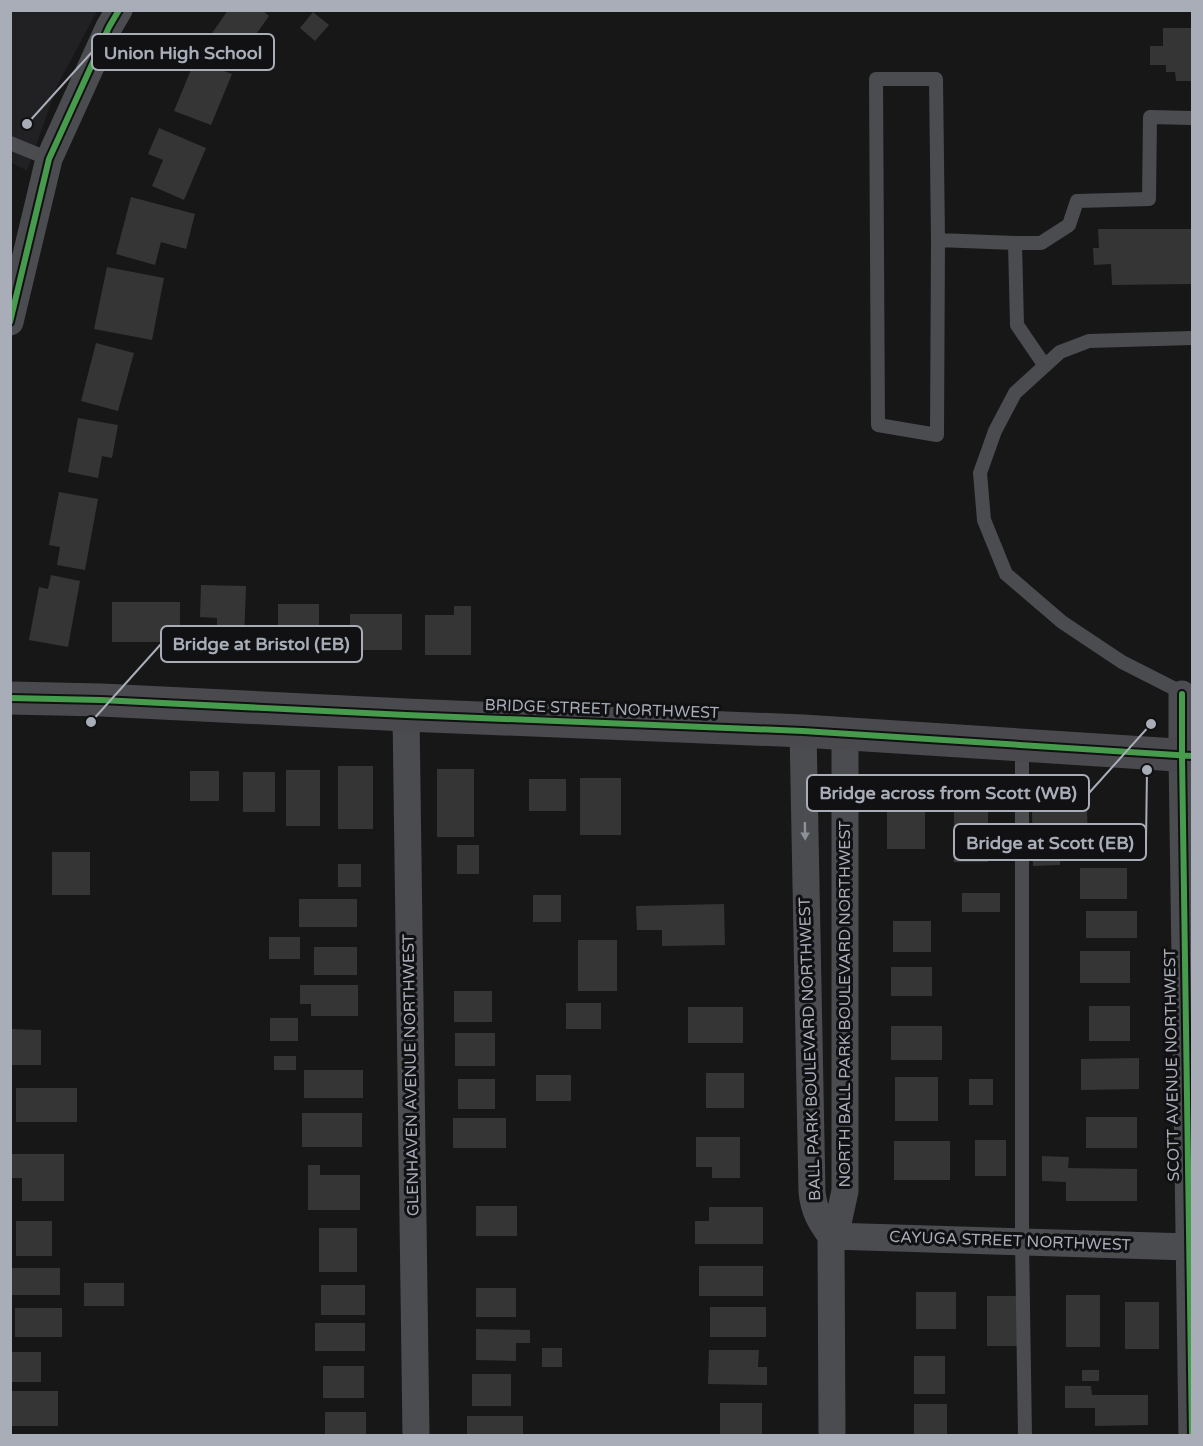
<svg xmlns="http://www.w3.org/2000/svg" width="1203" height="1446" font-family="'Varela Round',sans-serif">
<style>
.built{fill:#212123}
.building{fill:#353536}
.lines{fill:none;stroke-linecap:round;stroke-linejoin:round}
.service{stroke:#4b4c50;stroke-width:14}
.minor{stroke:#4b4c50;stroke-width:27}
.secondary{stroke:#4a4a4e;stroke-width:33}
.cycleway-casing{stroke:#111113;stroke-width:10}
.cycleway{stroke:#469c4c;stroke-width:6}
.oneway{fill:#8c9099}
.labels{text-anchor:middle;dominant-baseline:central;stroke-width:6;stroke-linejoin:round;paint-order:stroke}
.street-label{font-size:16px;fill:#a8adb8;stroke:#111113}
.leader{fill:none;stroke:#a8adb8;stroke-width:2}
.callout-dot{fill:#a8adb8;stroke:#111113;stroke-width:2}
.callout{fill:#111113;stroke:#a8adb8;stroke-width:2}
.callout-label{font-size:18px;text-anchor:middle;font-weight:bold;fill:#a8adb8}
</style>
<rect width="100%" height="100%" fill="#171717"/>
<path class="built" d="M 11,11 L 97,11 L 57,86 L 27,171 L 11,162 Z"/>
<path class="building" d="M 228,10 L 262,10 L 269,16 L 236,63 L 206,42 Z
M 313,12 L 329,25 L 315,41 L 300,28 Z
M 1163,28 L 1192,28 L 1192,81 L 1176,81 L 1175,72 L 1166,72 L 1166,65 L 1150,65 L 1150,46 L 1163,46 Z
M 195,60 L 232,74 L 211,125 L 174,111 Z
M 159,128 L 206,148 L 184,200 L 152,186 L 163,160 L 148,154 Z
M 131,197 L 195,214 L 186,249 L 161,242 L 155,265 L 116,254 Z
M 1098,229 L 1192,229 L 1192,284 L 1112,285 L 1111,264 L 1094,265 L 1093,248 L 1099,248 Z
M 107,267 L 164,278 L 152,340 L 94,329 Z
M 96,343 L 134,353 L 118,411 L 81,401 Z
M 78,418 L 118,425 L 112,458 L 102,456 L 98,478 L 68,472 Z
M 59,492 L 98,499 L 85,570 L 57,565 L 60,547 L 49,545 Z
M 51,575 L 80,581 L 68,647 L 29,640 L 39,587 L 48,589 Z
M 201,585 L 246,586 L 244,639 L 217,638 L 217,618 L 200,617 Z
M 112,602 L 180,602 L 180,642 L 112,642 Z
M 278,604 L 319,604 L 319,642 L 278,642 Z
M 454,606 L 471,606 L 471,655 L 425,655 L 425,615 L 454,615 Z
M 350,614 L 402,614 L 402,650 L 350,650 Z
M 338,766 L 373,766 L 373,829 L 338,829 Z
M 437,769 L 474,769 L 474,837 L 437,837 Z
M 286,770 L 320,770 L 320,826 L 286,826 Z
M 190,771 L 219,771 L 219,801 L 190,801 Z
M 243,772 L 275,772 L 275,812 L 243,812 Z
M 580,778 L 621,778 L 621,835 L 580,835 Z
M 529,779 L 566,779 L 566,811 L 529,811 Z
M 887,806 L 925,806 L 925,849 L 887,849 Z
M 954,808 L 988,808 L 988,862 L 954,862 Z
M 1087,809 L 1088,841 L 1060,841 L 1060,865 L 1033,866 L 1032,810 Z
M 457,845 L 479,845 L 479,874 L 457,874 Z
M 52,852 L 90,852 L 90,895 L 52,895 Z
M 338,864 L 361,864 L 361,887 L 338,887 Z
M 1080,868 L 1127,868 L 1127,899 L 1080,899 Z
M 962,893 L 1000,893 L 1000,912 L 962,912 Z
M 533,895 L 561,895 L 561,922 L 533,922 Z
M 299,899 L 357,899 L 357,927 L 299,927 Z
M 724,904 L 725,945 L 662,946 L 662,930 L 637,930 L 636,906 Z
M 1086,911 L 1137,911 L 1137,938 L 1086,938 Z
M 893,921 L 931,921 L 931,952 L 893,952 Z
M 269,937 L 300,937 L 300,959 L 269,959 Z
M 578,940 L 617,940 L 617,991 L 578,991 Z
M 314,947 L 357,947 L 357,975 L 314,975 Z
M 1080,951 L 1130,951 L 1130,983 L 1080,983 Z
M 891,967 L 932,967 L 932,996 L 891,996 Z
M 300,985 L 358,985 L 358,1016 L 311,1016 L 311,1004 L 300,1004 Z
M 454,991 L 492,991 L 492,1022 L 454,1022 Z
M 566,1003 L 601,1003 L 601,1029 L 566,1029 Z
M 1089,1006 L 1130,1006 L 1130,1041 L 1089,1041 Z
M 688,1007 L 743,1007 L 743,1043 L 688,1043 Z
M 270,1018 L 298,1018 L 298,1041 L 270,1041 Z
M 891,1026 L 942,1026 L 942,1060 L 891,1060 Z
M 10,1029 L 41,1030 L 41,1065 L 10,1065 Z
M 455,1033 L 495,1033 L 495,1066 L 455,1066 Z
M 274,1056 L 296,1056 L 296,1070 L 274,1070 Z
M 1139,1058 L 1139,1089 L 1081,1090 L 1081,1059 Z
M 304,1070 L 363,1070 L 363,1098 L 304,1098 Z
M 706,1073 L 744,1073 L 744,1108 L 706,1108 Z
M 536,1075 L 571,1075 L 571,1101 L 536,1101 Z
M 895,1077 L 938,1077 L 938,1121 L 895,1121 Z
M 458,1079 L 495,1079 L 495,1109 L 458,1109 Z
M 969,1079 L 993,1079 L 993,1105 L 969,1105 Z
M 16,1088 L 77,1088 L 77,1122 L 16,1122 Z
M 302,1113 L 362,1113 L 362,1147 L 302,1147 Z
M 1086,1117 L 1137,1117 L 1137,1148 L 1086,1148 Z
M 453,1118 L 506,1118 L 506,1148 L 453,1148 Z
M 696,1137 L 740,1137 L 740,1178 L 712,1178 L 712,1167 L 696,1167 Z
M 975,1140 L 1006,1140 L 1006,1176 L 975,1176 Z
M 894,1141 L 950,1141 L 950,1180 L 894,1180 Z
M 12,1154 L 64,1154 L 64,1201 L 22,1201 L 22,1178 L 12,1178 Z
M 1042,1156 L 1069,1157 L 1068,1168 L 1137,1169 L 1137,1201 L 1066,1201 L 1066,1182 L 1042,1181 Z
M 308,1165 L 320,1165 L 320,1175 L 360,1175 L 360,1210 L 308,1210 Z
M 476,1206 L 517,1206 L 517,1236 L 476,1236 Z
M 709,1207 L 763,1207 L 763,1244 L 695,1244 L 695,1221 L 709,1221 Z
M 16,1221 L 52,1221 L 52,1256 L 16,1256 Z
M 319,1228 L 357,1228 L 357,1272 L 319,1272 Z
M 699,1266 L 763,1266 L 763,1296 L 699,1296 Z
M 10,1268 L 60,1268 L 60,1295 L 10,1295 Z
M 84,1283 L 124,1283 L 124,1306 L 84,1306 Z
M 321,1285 L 365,1285 L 365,1315 L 321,1315 Z
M 476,1288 L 516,1288 L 516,1317 L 476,1317 Z
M 916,1292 L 956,1292 L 956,1329 L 916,1329 Z
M 1066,1295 L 1100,1295 L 1100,1347 L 1066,1347 Z
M 987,1296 L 1019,1296 L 1019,1346 L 987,1346 Z
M 1125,1302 L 1159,1302 L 1159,1349 L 1125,1349 Z
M 710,1307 L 766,1307 L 766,1337 L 710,1337 Z
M 15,1308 L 62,1308 L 62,1337 L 15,1337 Z
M 315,1323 L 365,1323 L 365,1351 L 315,1351 Z
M 476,1329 L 530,1330 L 530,1343 L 516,1343 L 516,1361 L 476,1360 Z
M 542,1348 L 562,1348 L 562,1367 L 542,1367 Z
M 709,1350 L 759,1350 L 758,1367 L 767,1367 L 767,1385 L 708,1384 Z
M 10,1352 L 41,1352 L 41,1382 L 10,1382 Z
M 914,1356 L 945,1356 L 945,1394 L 914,1394 Z
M 323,1366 L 364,1366 L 364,1398 L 323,1398 Z
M 1082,1370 L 1099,1370 L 1099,1381 L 1082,1381 Z
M 472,1374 L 511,1374 L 511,1406 L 472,1406 Z
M 1065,1386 L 1091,1386 L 1092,1395 L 1148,1395 L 1148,1425 L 1095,1426 L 1095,1408 L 1065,1408 Z
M 10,1391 L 58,1391 L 58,1426 L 10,1426 Z
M 720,1403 L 762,1403 L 762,1435 L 720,1435 Z
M 914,1404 L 947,1404 L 947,1435 L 914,1436 Z
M 325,1412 L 366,1412 L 366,1436 L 325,1436 Z
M 467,1416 L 523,1416 L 523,1436 L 467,1436 Z"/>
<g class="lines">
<path class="service" d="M 10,143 L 49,159
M 938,240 L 937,435 L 878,425 L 876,79 L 936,79 L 938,240 L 1015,243
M 1045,366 L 1017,325 L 1015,243 L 1041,243 L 1069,225 L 1077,201 L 1149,199 L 1150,117 L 1192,118
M 1187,695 L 1122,662 L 1062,622 L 1006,574 L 984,520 L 980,473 L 995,431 L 1015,393 L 1060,352 L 1089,341 L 1192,338
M 1022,746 L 1022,1242 L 1025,1436"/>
<path class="minor" d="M 10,322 L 49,159 L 109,27 L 119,10
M 1182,694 L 1182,756 L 1192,1436
M 406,715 L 416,1436
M 803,731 L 812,1192 C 814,1211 820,1221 831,1236 L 832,1436
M 831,1236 L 838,1223 L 845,1191 L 845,734
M 831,1236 L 1189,1247"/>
<path class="secondary" d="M 10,698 L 101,700 L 406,715 L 803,731 L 1192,756"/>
<g class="cycleway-casing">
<path id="cycleway" d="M 10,322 L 49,159 L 109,27 L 119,10
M 1182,694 L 1182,756 L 1192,1436
M 10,698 L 101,700 L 406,715 L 803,731 L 1192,756"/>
</g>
<use href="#cycleway" class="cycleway"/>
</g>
<defs><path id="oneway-solid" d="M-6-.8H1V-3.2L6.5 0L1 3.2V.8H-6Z" transform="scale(1.5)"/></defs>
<use class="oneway" href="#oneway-solid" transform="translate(805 831) rotate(89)"/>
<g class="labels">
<g class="street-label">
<text transform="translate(602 709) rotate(2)">BRIDGE STREET NORTHWEST</text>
<text transform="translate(845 1004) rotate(-90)">NORTH BALL PARK BOULEVARD NORTHWEST</text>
<text transform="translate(810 1049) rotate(-92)">BALL PARK BOULEVARD NORTHWEST</text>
<text transform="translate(1172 1065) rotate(-91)">SCOTT AVENUE NORTHWEST</text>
<text transform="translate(411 1075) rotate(-91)">GLENHAVEN AVENUE NORTHWEST</text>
<text transform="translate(1010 1241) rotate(2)">CAYUGA STREET NORTHWEST</text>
</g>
</g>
<path class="leader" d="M27 124L92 52M91 722L161 644M1151 724L1089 793M1147 770L1146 842"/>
<g class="callout-dot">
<circle cx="27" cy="124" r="6"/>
<circle cx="91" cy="722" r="6"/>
<circle cx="1151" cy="724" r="6"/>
<circle cx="1147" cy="770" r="6"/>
</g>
<g class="callout">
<rect x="92" y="34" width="182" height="36" rx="6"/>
<rect x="161" y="626" width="201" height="36" rx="6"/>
<rect x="807" y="775" width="282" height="36" rx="6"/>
<rect x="954" y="824" width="192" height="36" rx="6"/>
</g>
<g class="callout-label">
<text x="183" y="59">Union High School</text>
<text x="261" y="650">Bridge at Bristol (EB)</text>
<text x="948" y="799">Bridge across from Scott (WB)</text>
<text x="1050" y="849">Bridge at Scott (EB)</text>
</g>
<rect width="1203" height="1446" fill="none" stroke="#a8adb8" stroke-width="24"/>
</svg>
